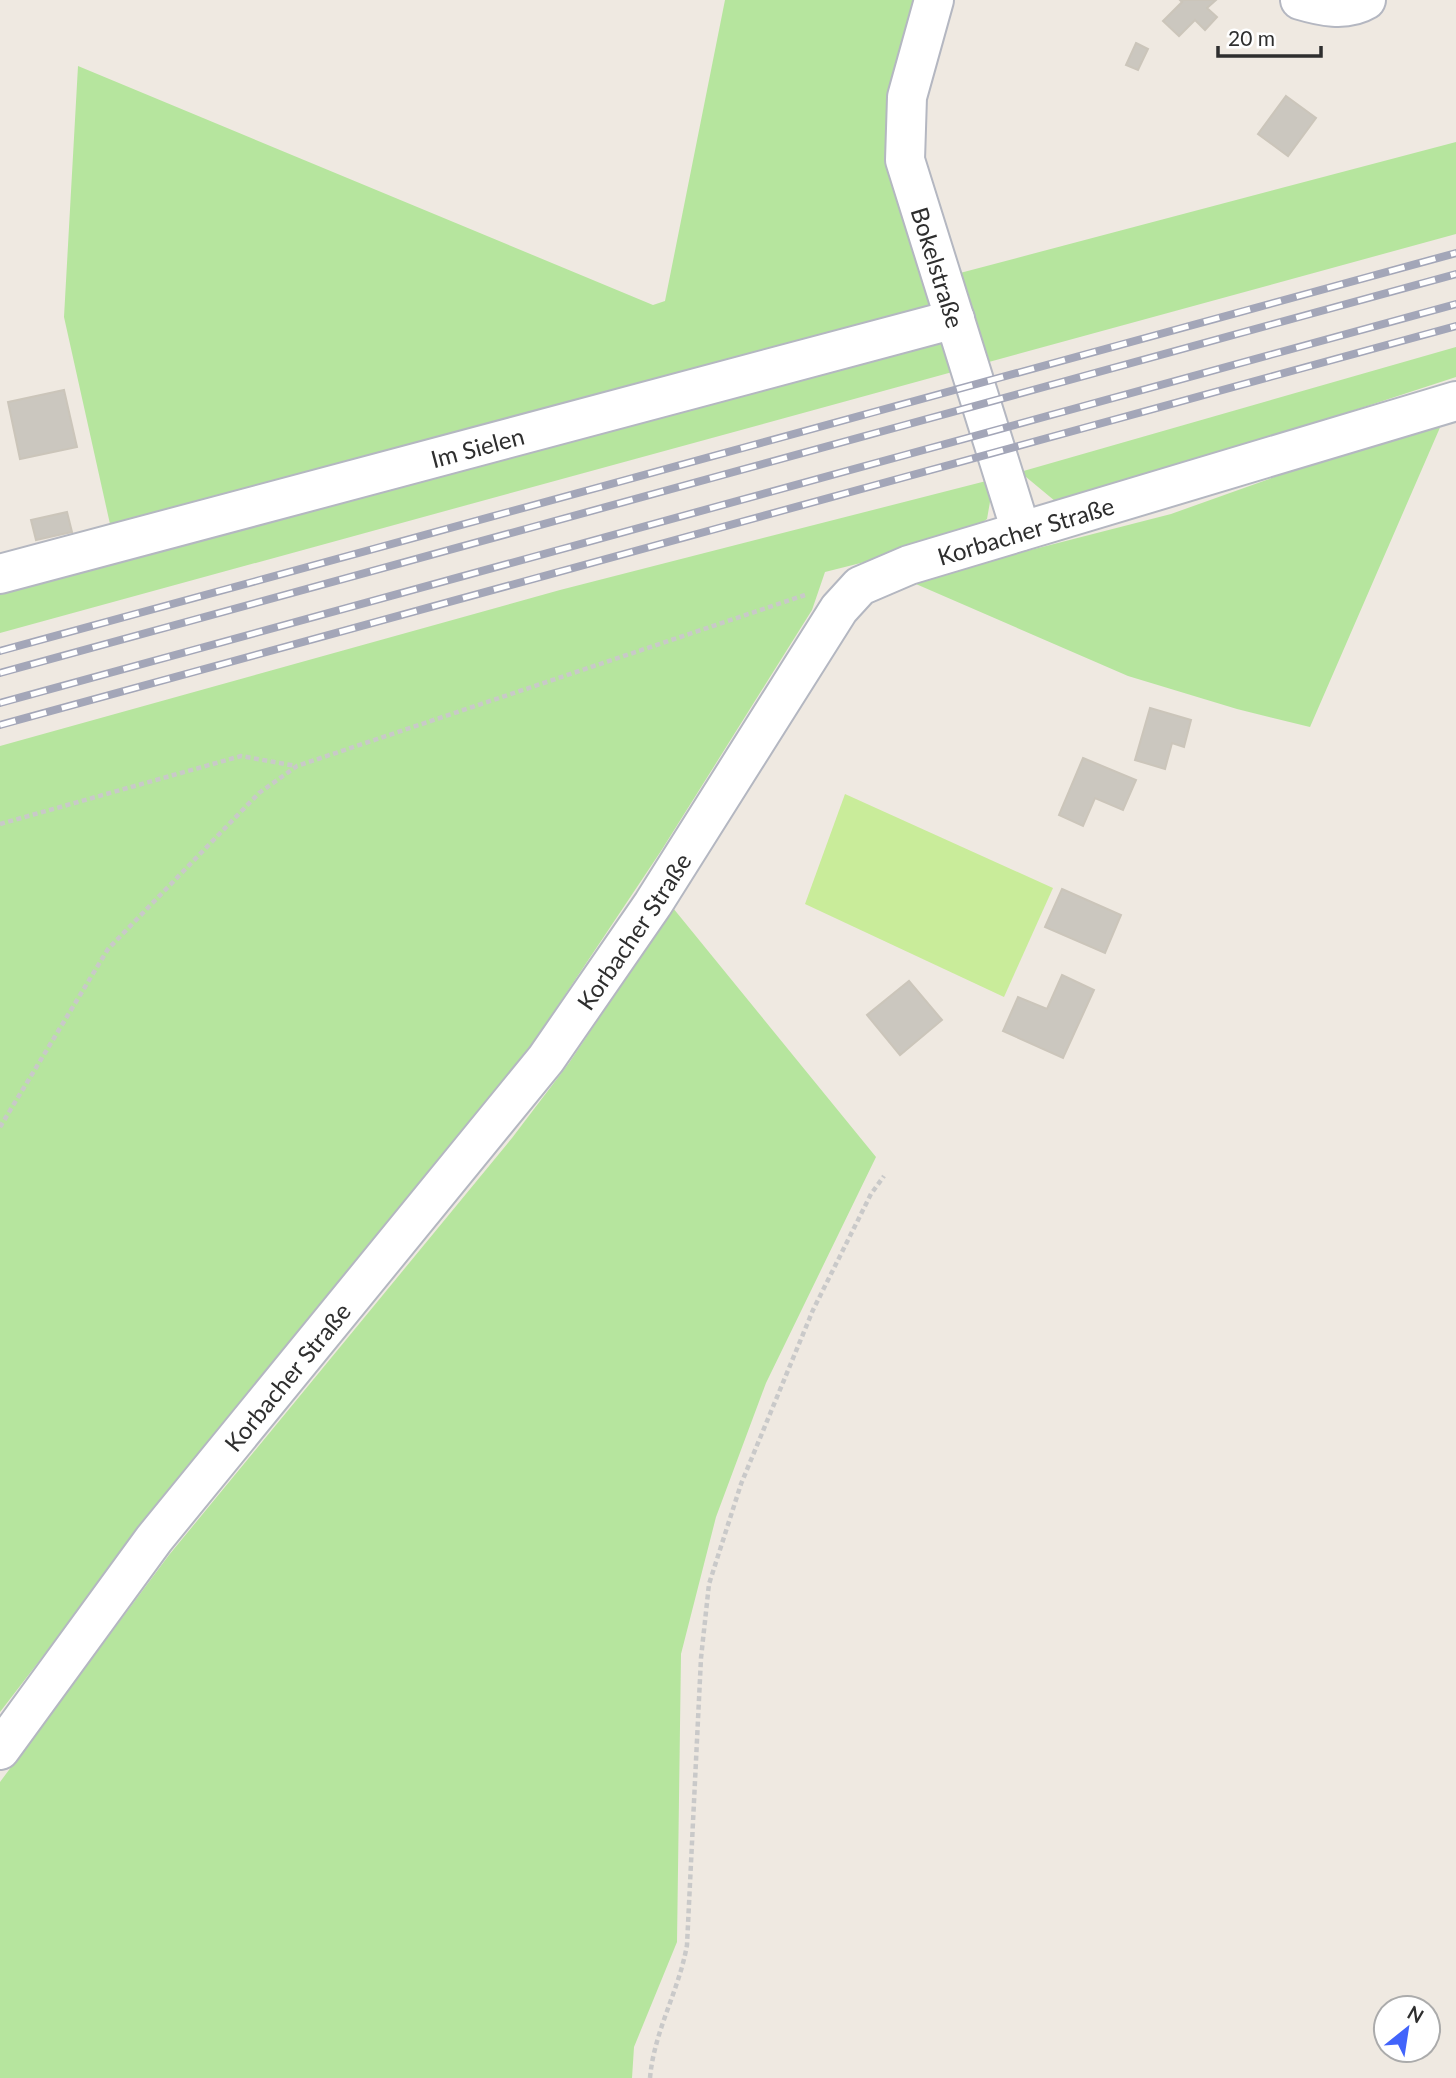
<svg xmlns="http://www.w3.org/2000/svg" width="1456" height="2078" font-family="Lato,sans-serif">
<style>
.green{fill:#b6e59e}
.pitch{fill:#c9ec9a}
.building{fill:#cbc7bf;stroke:#cbc5ba;stroke-width:2}
.lines{fill:none;stroke-linecap:round;stroke-linejoin:round}
.minor-casing{stroke:#b4b7c1;stroke-width:42}
.path{stroke:#c9c9c9;stroke-width:4.5;stroke-dasharray:5 3.5;stroke-linecap:butt}
.minor{stroke:#fff;stroke-width:38}
.rail-casing{stroke:#a3a6b8;stroke-width:8}
.rail{stroke:#fff;stroke-width:5;stroke-dasharray:16;stroke-linecap:butt}
.labels{text-anchor:middle;dominant-baseline:central;stroke-width:5;stroke-linejoin:round;paint-order:stroke}
.street-label{font-size:24px;fill:#2e2e2e;stroke:#fff}
</style>
<rect width="100%" height="100%" fill="#efe9e1"/>
<path class="green" d="M 725,0 L 916,0 L 889,167 L 922,283 L 1456,142 L 1456,234 L 0,633 L 0,554 L 110,524 L 64,317 L 78,66 L 653,305 L 665,301 Z
M 1456,347 L 1456,377 L 1061,506 L 1020,472 Z
M 1445,416 L 1310,727 L 1237,709 L 1128,676 L 909,581 L 1171,514 Z
M 994,479 L 987,519 L 960,538 L 825,572 L 812,610 L 661,851 L 537,1037 L 479,1114 L 207,1443 L 0,1712 L 0,746 L 560,590 Z
M 673,908 L 876,1157 L 766,1383 L 716,1517 L 681,1654 L 677,1942 L 634,2047 L 632,2078 L 0,2078 L 0,1782 L 169,1555 L 512,1138 L 569,1063 Z"/>
<path class="pitch" d="M 845,794 L 1053,888 L 1004,997 L 805,904 Z"/>
<path class="building" d="M 1180,0 L 1216,0 L 1207,8 L 1217,17 L 1205,30 L 1195,20 L 1179,36 L 1163,21 L 1182,2 Z
M 1136,43 L 1148,49 L 1138,70 L 1126,65 Z
M 1286,96 L 1316,118 L 1288,156 L 1258,134 Z
M 64,390 L 77,447 L 20,459 L 8,402 Z
M 67,512 L 72,532 L 36,540 L 31,520 Z
M 1150,708 L 1191,720 L 1184,747 L 1172,743 L 1165,769 L 1135,760 Z
M 1083,758 L 1136,780 L 1123,810 L 1095,798 L 1083,826 L 1059,815 Z
M 1062,889 L 1121,915 L 1105,953 L 1045,927 Z
M 1062,975 L 1094,990 L 1063,1058 L 1003,1031 L 1018,997 L 1047,1009 Z
M 909,981 L 942,1020 L 900,1055 L 867,1015 Z"/>
<g class="lines">
<g class="minor-casing">
<g id="minor">
<path id="s1" d="M 934,0 L 907,97 L 905,160 L 1021,531"/>
<path d="M 1300,0 C 1320,6 1346,12 1366,0"/>
<path id="s2" d="M 0,574 L 955,319"/>
<path id="s3" d="M 0,1750 L 154,1539 L 546,1059 L 653,904 L 839,609 L 860,586 L 909,565 L 1456,401"/>
</g>
</g>
<path class="path" d="M 0,824 L 241,756 L 296,766
M 0,1127 L 108,949 L 259,793 L 297,766 L 805,595
M 650,2078 C 654,2031 679,1991 687,1945 L 701,1658 L 709,1584 L 741,1484 L 813,1310 L 871,1194 L 884,1176"/>
<use href="#minor" class="minor"/>
<g class="rail-casing">
<path id="rail" d="M 0,651 L 1456,253
M 0,673 L 1456,274
M 0,703 L 1456,304
M 0,725 L 1456,326"/>
</g>
<use href="#rail" class="rail"/>
</g>
<g class="labels">
<g class="street-label">
<text stroke="none"><textPath href="#s1" startOffset="276">Bokelstraße</textPath></text>
<text stroke="none"><textPath href="#s2" startOffset="494">Im Sielen</textPath></text>
<text stroke="none"><textPath href="#s3" startOffset="1624">Korbacher Straße</textPath></text>
<text stroke="none"><textPath href="#s3" startOffset="1036">Korbacher Straße</textPath></text>
<text stroke="none"><textPath href="#s3" startOffset="471">Korbacher Straße</textPath></text>
</g>
</g>
<g transform="translate(1407 2029) rotate(30)"><circle r="33" fill="#ffffff" stroke="#ababab" stroke-width="2"/>
<path d="M0-5L12 26L0 18L-12 26Z" fill="#4264fb"/>
<text y="-10" font-size="19" font-weight="bold" text-anchor="middle" fill="#2e2e2e">N</text>
</g>
<path d="M1218 46v10h103v-10" fill="none" stroke="#2e2e2e" stroke-width="3.5"/>
<text x="1228" y="46" font-size="21" fill="#2e2e2e" stroke="#ffffff" stroke-width="5" paint-order="stroke">20 m</text>
</svg>
